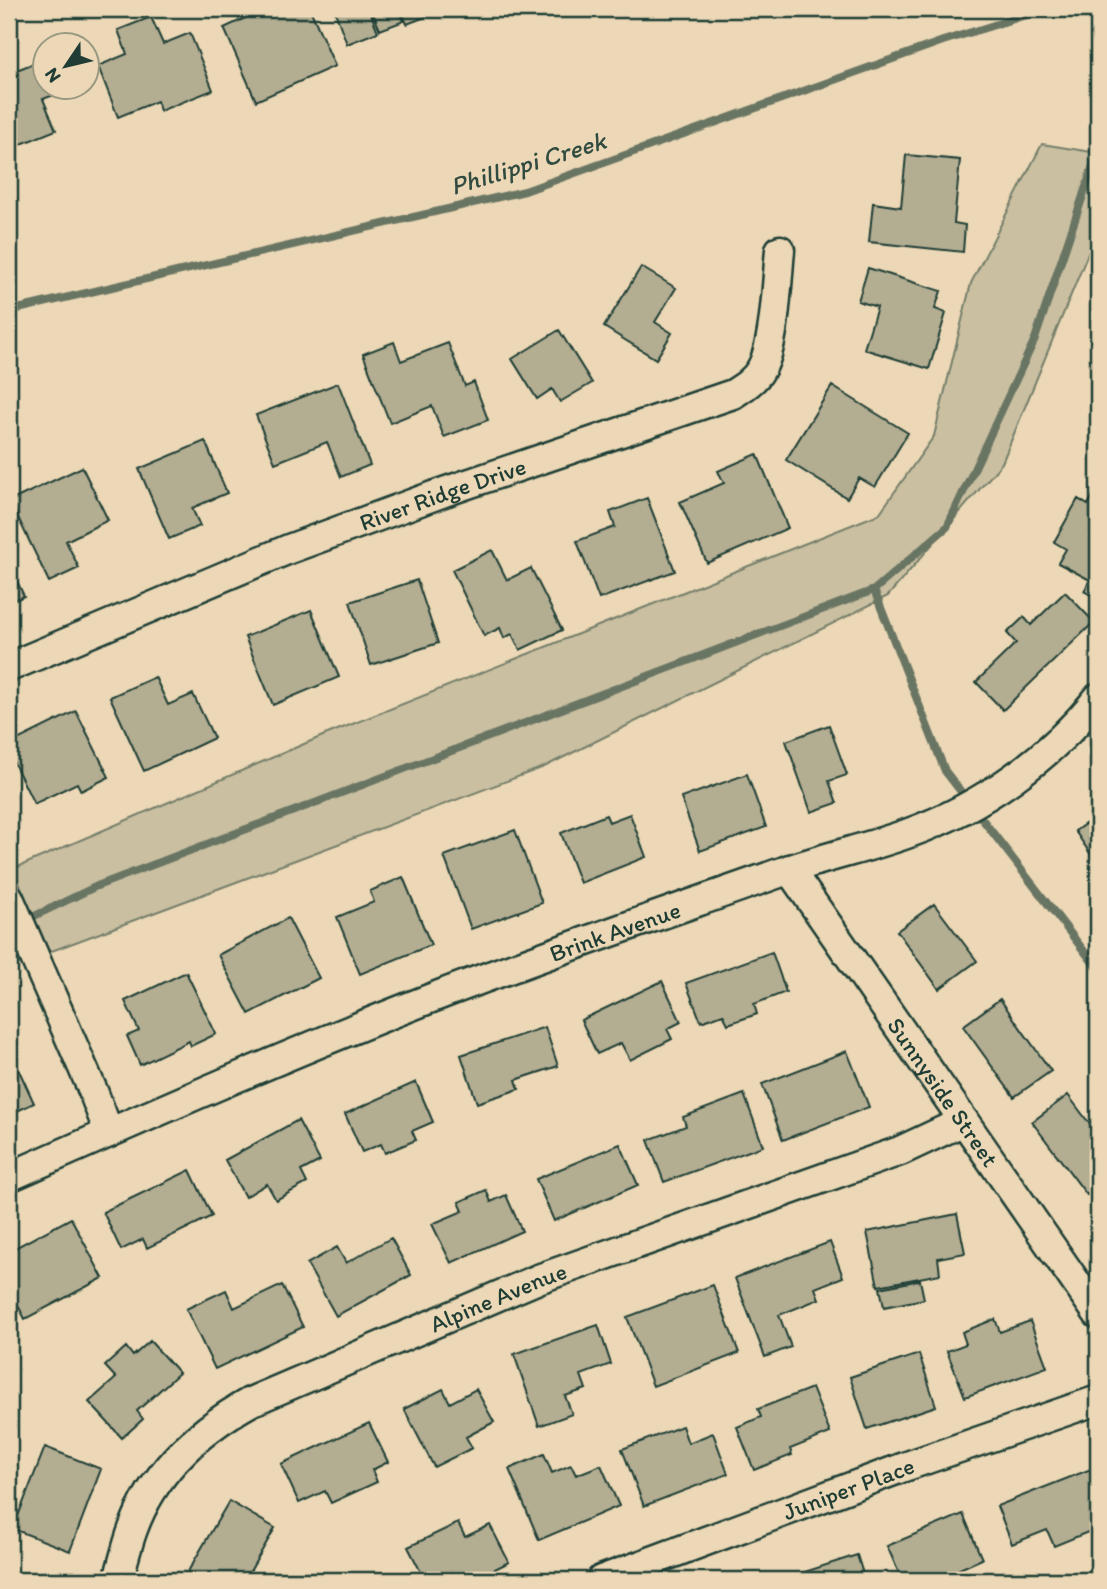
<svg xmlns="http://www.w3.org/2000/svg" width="1107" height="1589" font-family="Itim,sans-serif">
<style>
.green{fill:#cabfa1;stroke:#747e6a;stroke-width:2}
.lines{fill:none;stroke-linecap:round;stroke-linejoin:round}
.stream{stroke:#697563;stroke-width:8}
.building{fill:#b3ad92;stroke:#1f3d34;stroke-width:2}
.street-casing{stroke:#1f3d34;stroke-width:33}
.street{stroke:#ecd8b6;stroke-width:28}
.labels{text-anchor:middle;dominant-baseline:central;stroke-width:6;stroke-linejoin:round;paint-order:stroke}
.street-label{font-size:24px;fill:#1f3d34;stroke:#ecd8b6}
.water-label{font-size:26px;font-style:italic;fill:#314b40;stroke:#ecd8b6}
</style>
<rect width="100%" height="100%" fill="#ecd8b6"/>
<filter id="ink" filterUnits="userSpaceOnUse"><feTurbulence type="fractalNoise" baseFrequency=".0143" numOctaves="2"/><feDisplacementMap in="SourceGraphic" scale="14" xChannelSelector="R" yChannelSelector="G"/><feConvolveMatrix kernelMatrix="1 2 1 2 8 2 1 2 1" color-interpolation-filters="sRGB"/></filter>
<g filter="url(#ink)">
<path class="green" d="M 1042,144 L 1098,153 L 1098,229 L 1002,463 L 888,596 L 544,767 L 49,952 L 13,869 L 325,735 L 879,514 L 934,436 L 971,283 Z
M 9,936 L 20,963 L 9,968 Z"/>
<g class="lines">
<path class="stream" d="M 9,311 L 525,191 L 943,41 L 1045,9
M 874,590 L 945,771 L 1098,969
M 24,921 L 97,886 L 874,590 L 947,527 L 1035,339 L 1098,151"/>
</g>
<path class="building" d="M 265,9 L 310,9 L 335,66 L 256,101 L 224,28 Z
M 334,9 L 369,9 L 378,32 L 347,44 Z
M 371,9 L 399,9 L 404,21 L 380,30 Z
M 401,9 L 444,9 L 444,10 L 407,24 Z
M 151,17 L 163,44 L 190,33 L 213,90 L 160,111 L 157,101 L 118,117 L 98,66 L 127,54 L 118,30 Z
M 46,52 L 46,88 L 72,88 L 43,99 L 56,130 L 9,149 L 9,73 L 37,62 L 35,56 Z
M 906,155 L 960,160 L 954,223 L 965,225 L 963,252 L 869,242 L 873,203 L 901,207 Z
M 641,267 L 676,288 L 655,322 L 672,333 L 656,359 L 604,327 Z
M 868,268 L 941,291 L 935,309 L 946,313 L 929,369 L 864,349 L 877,307 L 858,301 Z
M 559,330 L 592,383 L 560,402 L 552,389 L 537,399 L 512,359 Z
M 394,342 L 401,361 L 448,343 L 465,386 L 474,382 L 488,420 L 444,437 L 432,406 L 390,423 L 363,354 Z
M 338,383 L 370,465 L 341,477 L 327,442 L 275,463 L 256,415 Z
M 832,386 L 908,433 L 875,487 L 859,478 L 847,498 L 786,460 Z
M 205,441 L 227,493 L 192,508 L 200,526 L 169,539 L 139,469 Z
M 757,454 L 788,528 L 707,563 L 680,502 L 724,483 L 718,471 Z
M 82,467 L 108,520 L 66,541 L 79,568 L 49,582 L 10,501 Z
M 1098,486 L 1098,599 L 1084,591 L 1090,580 L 1058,563 L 1066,549 L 1054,542 L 1078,499 L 1088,505 Z
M 647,498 L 675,571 L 599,599 L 577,541 L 615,527 L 610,512 Z
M 492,550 L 507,580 L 531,568 L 562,630 L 520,650 L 512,634 L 504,638 L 500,628 L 484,636 L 452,570 Z
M 9,564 L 24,596 L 9,603 Z
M 417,580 L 438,643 L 371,665 L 350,602 Z
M 1065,592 L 1094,622 L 1003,710 L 976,682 L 1016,643 L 1007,633 L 1024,617 L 1031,625 Z
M 311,610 L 339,677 L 273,705 L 245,637 Z
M 155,677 L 168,705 L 193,694 L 214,738 L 144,771 L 110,697 Z
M 76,711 L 109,777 L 81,791 L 77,783 L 34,804 L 9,753 L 9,744 Z
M 829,725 L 847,775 L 829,781 L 837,803 L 811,812 L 786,741 Z
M 747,774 L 766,827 L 700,851 L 681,798 Z
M 630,814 L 646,857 L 580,883 L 561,833 L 606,815 L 609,822 Z
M 1098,815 L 1098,865 L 1075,831 Z
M 515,830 L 542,903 L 471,929 L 444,856 Z
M 403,877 L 431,945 L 360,974 L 337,917 L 374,902 L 370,891 Z
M 934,904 L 977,961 L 939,989 L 897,931 Z
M 288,918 L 319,978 L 249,1014 L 218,955 Z
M 772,952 L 786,992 L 754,1004 L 757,1014 L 728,1024 L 723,1014 L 701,1022 L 686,983 Z
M 186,972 L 216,1034 L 191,1046 L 189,1041 L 140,1065 L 127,1036 L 139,1031 L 125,1001 Z
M 662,981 L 681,1022 L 667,1029 L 672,1039 L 630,1060 L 621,1043 L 597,1054 L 581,1020 Z
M 1000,999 L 1051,1071 L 1014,1097 L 963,1026 Z
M 545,1027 L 558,1066 L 516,1080 L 519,1089 L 477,1103 L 461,1055 Z
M 847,1051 L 869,1107 L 783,1140 L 762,1084 Z
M 11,1053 L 34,1103 L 9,1115 L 9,1054 Z
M 416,1082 L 433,1122 L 412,1131 L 416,1140 L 385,1153 L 381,1144 L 362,1152 L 345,1114 Z
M 744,1094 L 763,1146 L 664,1182 L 648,1140 L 686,1126 L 683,1117 Z
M 1068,1095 L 1098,1135 L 1098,1187 L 1087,1195 L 1032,1122 Z
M 298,1120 L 320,1161 L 301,1171 L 307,1183 L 276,1200 L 267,1184 L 245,1197 L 225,1160 Z
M 620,1144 L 638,1185 L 554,1221 L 536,1179 Z
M 190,1170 L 212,1216 L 147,1248 L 143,1239 L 121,1250 L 103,1212 Z
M 486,1190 L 491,1202 L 506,1195 L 522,1231 L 451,1263 L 432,1224 L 463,1211 L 459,1202 Z
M 957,1214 L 965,1253 L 938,1258 L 940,1274 L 878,1286 L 867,1232 Z
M 71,1218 L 103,1278 L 25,1319 L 9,1288 L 9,1251 Z
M 391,1238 L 411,1275 L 336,1316 L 307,1264 L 337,1247 L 346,1263 Z
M 830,1242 L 843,1277 L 815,1288 L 819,1299 L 779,1315 L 791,1347 L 765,1357 L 735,1278 Z
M 920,1280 L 924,1299 L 884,1307 L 880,1288 Z
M 282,1285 L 303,1327 L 215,1369 L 186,1309 L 226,1290 L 234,1308 Z
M 713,1285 L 739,1353 L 653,1386 L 627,1317 Z
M 995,1319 L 1000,1332 L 1030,1321 L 1047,1367 L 965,1397 L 947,1351 L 966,1344 L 962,1332 Z
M 598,1325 L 611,1364 L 581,1375 L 586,1389 L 565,1396 L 572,1414 L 539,1426 L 514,1354 Z
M 150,1341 L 179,1373 L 137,1411 L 143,1419 L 122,1438 L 89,1402 L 116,1378 L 105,1366 L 126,1347 L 133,1356 Z
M 919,1354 L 936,1406 L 867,1429 L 850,1377 Z
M 812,1388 L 830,1433 L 790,1449 L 792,1455 L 754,1470 L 737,1427 L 761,1417 L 758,1409 Z
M 443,1389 L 450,1403 L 476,1389 L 494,1422 L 466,1437 L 472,1448 L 434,1467 L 404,1409 Z
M 369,1423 L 388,1462 L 372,1470 L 377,1482 L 331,1503 L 325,1491 L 299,1503 L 281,1464 Z
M 682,1426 L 688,1443 L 713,1433 L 728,1474 L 644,1506 L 622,1449 Z
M 45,1447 L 101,1469 L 70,1551 L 13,1529 Z
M 544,1454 L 552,1473 L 571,1465 L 576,1475 L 601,1465 L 619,1506 L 539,1540 L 509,1469 Z
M 1096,1467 L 1098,1473 L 1098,1514 L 1093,1516 L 1098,1528 L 1054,1546 L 1047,1530 L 1012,1544 L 997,1506 Z
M 229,1501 L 275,1528 L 245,1580 L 183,1580 Z
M 963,1514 L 982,1559 L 955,1571 L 958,1580 L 902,1580 L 887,1546 Z
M 458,1523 L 465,1537 L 490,1525 L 509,1562 L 473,1580 L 425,1580 L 408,1547 Z
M 857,1555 L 865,1580 L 787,1580 L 786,1578 Z
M 9,1572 L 38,1580 L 9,1580 Z"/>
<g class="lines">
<g class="street-casing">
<g id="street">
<path id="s1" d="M 9,667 L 289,549 L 444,492 L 733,394 C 744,387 755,380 761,369 C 775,345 777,280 780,250"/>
<path id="s2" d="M 789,869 L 1098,1314"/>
<path d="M 9,898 L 93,1091 L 109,1133"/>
<path id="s3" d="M 9,1177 C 152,1114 296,1050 442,994 C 554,951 669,912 782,872 C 824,857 868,848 909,833 C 982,807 1050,758 1098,698"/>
<path id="s4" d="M 118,1580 C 123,1563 127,1545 133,1529 C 154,1471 198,1431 250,1402 L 538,1279 L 900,1151 L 964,1121"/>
<path id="s5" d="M 601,1580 L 907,1466 L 1098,1400"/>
</g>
</g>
<use href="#street" class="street"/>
</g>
</g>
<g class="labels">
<g class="street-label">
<text stroke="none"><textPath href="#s1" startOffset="467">River Ridge Drive</textPath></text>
<text stroke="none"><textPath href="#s3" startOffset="654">Brink Avenue</textPath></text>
<text stroke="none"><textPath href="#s2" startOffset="271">Sunnyside Street</textPath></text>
<text stroke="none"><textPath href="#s4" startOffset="499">Alpine Avenue</textPath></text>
<text stroke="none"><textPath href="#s5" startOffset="264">Juniper Place</textPath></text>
</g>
<g class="water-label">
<text transform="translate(528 163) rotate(-17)">Phillippi Creek</text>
</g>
</g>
<rect width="1107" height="1589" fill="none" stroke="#ecd8b6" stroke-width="35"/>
<rect x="18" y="18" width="1072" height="1554" fill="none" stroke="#1f3d34" stroke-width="2.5" filter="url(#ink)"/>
<g transform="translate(66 66) rotate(235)"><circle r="33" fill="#ecd8b6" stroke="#9a9a82" stroke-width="2"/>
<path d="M0-5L12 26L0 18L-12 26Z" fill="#1f3d34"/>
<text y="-10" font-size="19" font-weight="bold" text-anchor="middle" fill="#1f3d34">N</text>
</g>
</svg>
